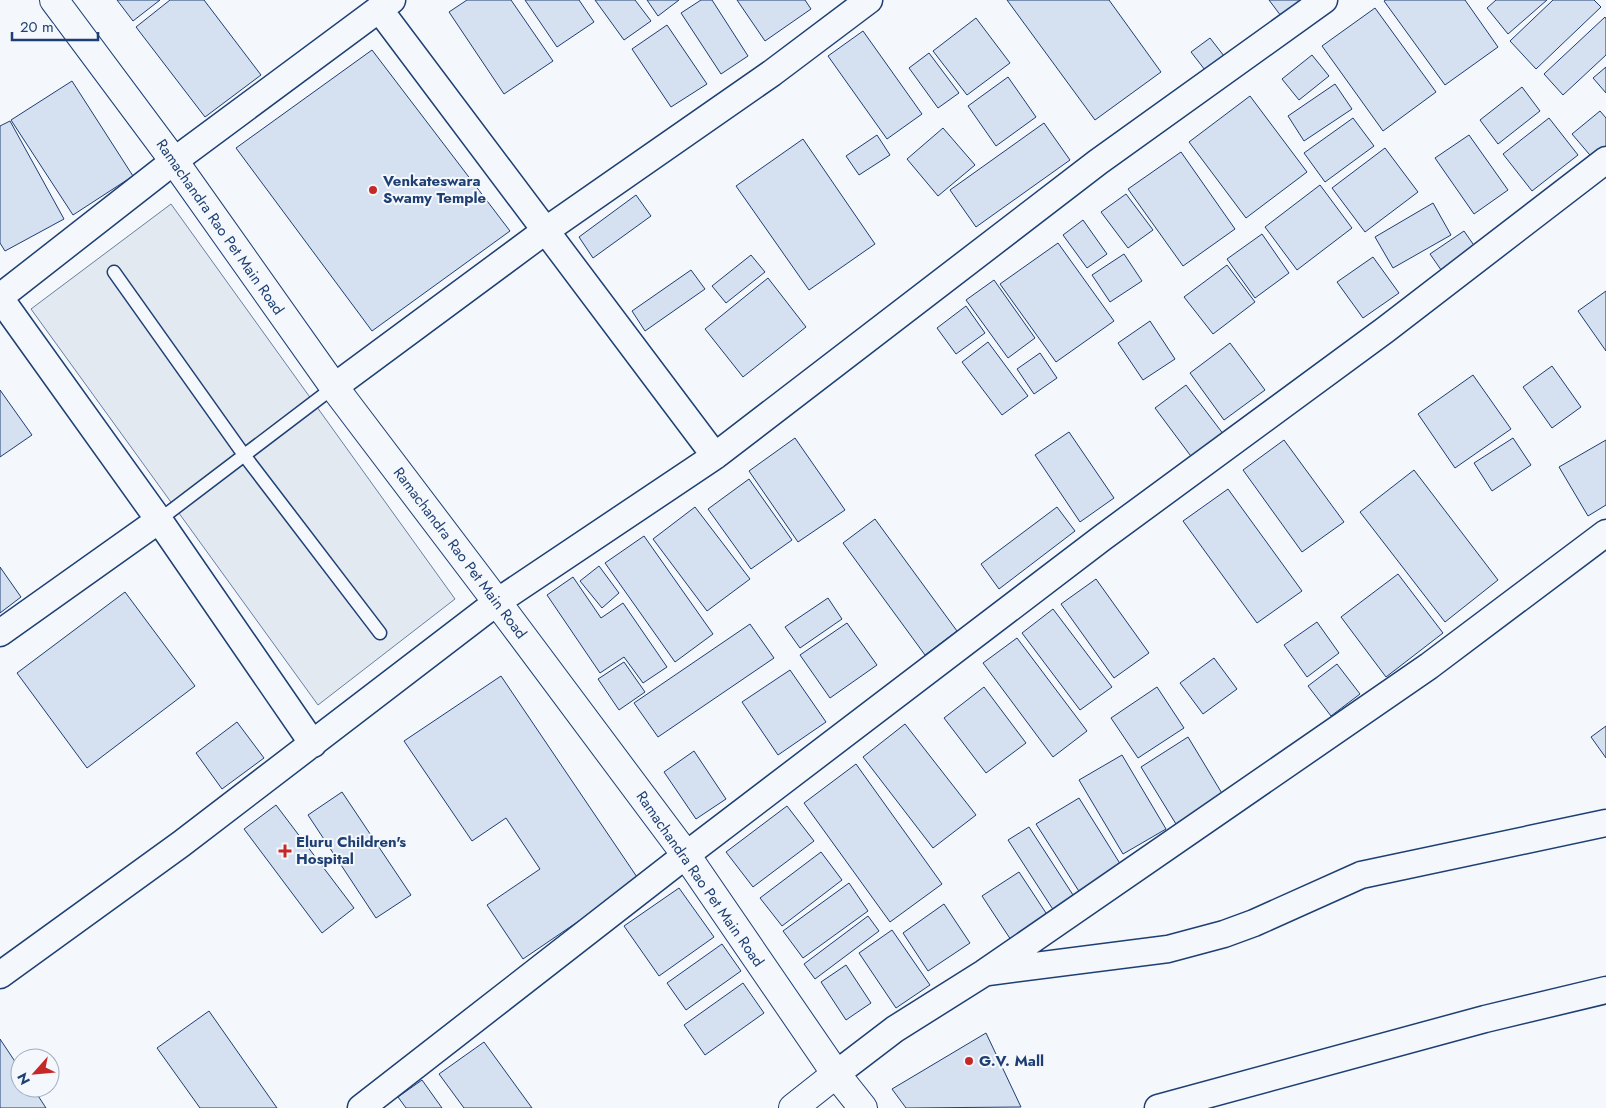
<svg xmlns="http://www.w3.org/2000/svg" width="1606" height="1108" font-family="Jost,sans-serif">
<style>
.green{fill:#e3e9f0;stroke:#687fa3}
.building{fill:#d5e0f0;stroke:#1d3f73}
.lines{fill:none;stroke-linecap:round;stroke-linejoin:round}
.service-casing{stroke:#1d3f73;stroke-width:15}
.minor-casing{stroke:#1d3f73;stroke-width:29}
.tertiary-casing{stroke:#1d3f73;stroke-width:30}
.service{stroke:#f4f7fb;stroke-width:12}
.minor{stroke:#f4f7fb;stroke-width:26}
.tertiary{stroke:#f4f7fb;stroke-width:28}
.poi-dot{fill:#c62828;stroke:#f4f7fb;stroke-width:2}
.labels{text-anchor:middle;dominant-baseline:central;stroke-width:4;stroke-linejoin:round;paint-order:stroke}
.poi-label{font-size:15px;font-weight:bold;fill:#1d3f73;stroke:#f4f7fb;text-anchor:start}
.street-label{font-size:15px;fill:#1d3f73;stroke:#f4f7fb}
</style>
<rect width="100%" height="100%" fill="#f4f7fb"/>
<path class="green" d="M 171,204 L 455,599 L 318,705 L 31,309 Z"/>
<path class="building" d="M 117,0 L 160,0 L 133,21 Z
M 170,0 L 204,0 L 261,75 L 205,117 L 136,27 Z
M 467,0 L 511,0 L 553,61 L 504,94 L 449,12 Z
M 525,0 L 579,0 L 594,22 L 557,47 Z
M 595,0 L 635,0 L 651,21 L 624,40 Z
M 647,0 L 679,0 L 658,16 Z
M 701,0 L 712,0 L 748,56 L 721,74 L 681,13 Z
M 737,0 L 805,0 L 811,9 L 765,41 Z
M 1007,0 L 1109,0 L 1161,72 L 1095,120 Z
M 1269,0 L 1301,0 L 1281,16 Z
M 1386,0 L 1465,0 L 1498,47 L 1445,85 L 1384,1 Z
M 1496,0 L 1547,0 L 1508,34 L 1487,8 Z
M 1553,0 L 1594,0 L 1601,7 L 1536,69 L 1510,41 Z
M 1375,8 L 1436,92 L 1383,131 L 1322,46 Z
M 1605,17 L 1606,19 L 1606,55 L 1563,95 L 1544,74 Z
M 976,18 L 1010,63 L 967,95 L 933,51 Z
M 667,25 L 707,84 L 671,107 L 632,49 Z
M 863,31 L 922,114 L 887,139 L 828,56 Z
M 1210,38 L 1224,56 L 1205,70 L 1191,52 Z
M 372,50 L 510,231 L 372,331 L 236,148 Z
M 929,53 L 959,93 L 938,108 L 909,68 Z
M 1312,55 L 1329,76 L 1299,100 L 1282,79 Z
M 1606,67 L 1606,93 L 1593,78 Z
M 1008,77 L 1036,117 L 996,146 L 968,106 Z
M 72,81 L 133,176 L 73,215 L 11,120 Z
M 1335,84 L 1352,109 L 1304,141 L 1288,116 Z
M 1522,87 L 1540,111 L 1498,144 L 1480,120 Z
M 1250,96 L 1307,172 L 1246,218 L 1189,142 Z
M 1600,111 L 1606,118 L 1606,152 L 1595,161 L 1572,134 Z
M 1353,118 L 1374,146 L 1325,182 L 1304,153 Z
M 1549,118 L 1578,155 L 1532,191 L 1503,154 Z
M 10,121 L 64,219 L 5,251 L 0,243 L 0,126 Z
M 1044,123 L 1070,160 L 976,227 L 950,190 Z
M 943,128 L 975,165 L 938,196 L 907,159 Z
M 877,135 L 890,155 L 859,175 L 846,156 Z
M 1469,135 L 1508,190 L 1474,214 L 1435,158 Z
M 803,139 L 875,244 L 809,290 L 736,186 Z
M 1385,148 L 1418,192 L 1365,232 L 1332,188 Z
M 1181,152 L 1235,229 L 1183,266 L 1128,189 Z
M 1320,185 L 1352,228 L 1297,270 L 1265,227 Z
M 1126,194 L 1153,230 L 1128,248 L 1101,212 Z
M 636,195 L 651,216 L 593,258 L 579,237 Z
M 1433,203 L 1451,235 L 1393,268 L 1375,237 Z
M 1083,220 L 1107,254 L 1087,268 L 1063,235 Z
M 1464,231 L 1480,254 L 1446,277 L 1430,254 Z
M 1262,234 L 1289,273 L 1255,298 L 1227,259 Z
M 1058,243 L 1114,321 L 1056,362 L 1000,284 Z
M 1124,254 L 1142,281 L 1110,302 L 1092,275 Z
M 751,255 L 765,272 L 726,303 L 712,286 Z
M 1373,257 L 1399,293 L 1363,318 L 1337,282 Z
M 1227,265 L 1255,302 L 1213,334 L 1184,297 Z
M 691,270 L 705,289 L 645,331 L 632,311 Z
M 768,278 L 806,327 L 743,377 L 705,329 Z
M 994,280 L 1035,338 L 1008,358 L 966,300 Z
M 1606,291 L 1606,351 L 1578,311 Z
M 966,306 L 985,333 L 956,354 L 937,328 Z
M 1150,321 L 1175,359 L 1143,380 L 1118,343 Z
M 988,342 L 1028,396 L 1002,415 L 962,362 Z
M 1230,343 L 1265,390 L 1224,420 L 1190,373 Z
M 1040,353 L 1057,378 L 1034,394 L 1017,369 Z
M 1552,366 L 1581,407 L 1552,428 L 1523,387 Z
M 1473,375 L 1511,429 L 1455,468 L 1418,414 Z
M 1186,385 L 1224,435 L 1193,459 L 1155,408 Z
M 0,390 L 32,435 L 0,457 Z
M 1069,432 L 1114,498 L 1080,522 L 1035,455 Z
M 795,438 L 845,510 L 798,542 L 749,471 Z
M 1513,438 L 1531,465 L 1492,491 L 1474,463 Z
M 1284,440 L 1344,522 L 1302,552 L 1243,470 Z
M 1606,440 L 1606,505 L 1588,516 L 1559,467 Z
M 1414,470 L 1498,580 L 1445,622 L 1360,512 Z
M 749,479 L 792,540 L 751,569 L 708,509 Z
M 1228,489 L 1302,591 L 1257,623 L 1183,521 Z
M 695,507 L 750,579 L 707,611 L 653,539 Z
M 1057,507 L 1075,531 L 999,589 L 981,564 Z
M 875,519 L 957,631 L 925,655 L 843,543 Z
M 644,536 L 713,634 L 675,662 L 605,563 Z
M 599,566 L 619,593 L 602,608 L 580,581 Z
M 0,567 L 21,597 L 0,613 Z
M 1398,574 L 1443,633 L 1386,677 L 1341,617 Z
M 573,577 L 601,618 L 623,603 L 667,667 L 643,683 L 624,657 L 600,673 L 547,595 Z
M 1096,579 L 1149,653 L 1114,678 L 1061,604 Z
M 125,592 L 195,686 L 87,768 L 17,673 Z
M 828,598 L 842,619 L 800,648 L 785,627 Z
M 1053,609 L 1112,687 L 1080,710 L 1022,633 Z
M 1317,622 L 1339,653 L 1307,677 L 1284,645 Z
M 847,623 L 877,665 L 830,698 L 800,655 Z
M 750,624 L 774,658 L 658,737 L 634,703 Z
M 1017,638 L 1087,731 L 1053,757 L 983,663 Z
M 1214,658 L 1237,689 L 1203,714 L 1180,683 Z
M 624,662 L 645,692 L 619,710 L 598,679 Z
M 1337,664 L 1360,694 L 1331,716 L 1308,686 Z
M 790,670 L 826,722 L 778,755 L 742,702 Z
M 501,676 L 639,880 L 523,959 L 487,905 L 540,869 L 506,818 L 472,841 L 404,741 Z
M 984,687 L 1026,743 L 986,773 L 944,718 Z
M 1157,687 L 1184,728 L 1138,758 L 1111,718 Z
M 237,722 L 264,758 L 222,789 L 196,753 Z
M 905,724 L 976,815 L 933,848 L 863,757 Z
M 1606,726 L 1606,758 L 1591,737 Z
M 1188,737 L 1223,795 L 1176,824 L 1141,767 Z
M 694,751 L 726,799 L 696,819 L 664,772 Z
M 1122,755 L 1166,829 L 1123,854 L 1079,780 Z
M 856,764 L 942,884 L 890,922 L 804,803 Z
M 342,792 L 411,895 L 376,918 L 308,815 Z
M 1079,798 L 1124,870 L 1082,896 L 1036,824 Z
M 276,805 L 354,908 L 322,933 L 244,829 Z
M 787,806 L 814,841 L 753,887 L 726,852 Z
M 1029,827 L 1075,898 L 1054,911 L 1008,840 Z
M 821,852 L 842,880 L 782,926 L 760,898 Z
M 1019,872 L 1048,916 L 1011,940 L 982,896 Z
M 849,883 L 868,911 L 803,958 L 783,931 Z
M 679,888 L 714,937 L 659,976 L 624,926 Z
M 944,904 L 970,943 L 928,971 L 903,933 Z
M 868,916 L 879,931 L 815,979 L 804,964 Z
M 892,930 L 930,985 L 896,1008 L 859,953 Z
M 722,944 L 741,971 L 686,1010 L 667,983 Z
M 846,965 L 871,1003 L 846,1020 L 821,982 Z
M 743,983 L 764,1013 L 705,1055 L 684,1025 Z
M 209,1011 L 277,1108 L 200,1108 L 157,1048 Z
M 986,1033 L 1021,1107 L 906,1108 L 892,1089 Z
M 0,1039 L 20,1069 L 20,1088 L 33,1088 L 46,1108 L 0,1108 Z
M 484,1042 L 532,1108 L 464,1108 L 439,1074 Z
M 422,1080 L 442,1108 L 406,1108 L 398,1097 Z"/>
<g class="lines">
<g class="service-casing">
<path id="service" d="M 114,272 L 244,455 L 380,633
M 159,520 L 334,387"/>
</g>
<g class="minor-casing">
<path id="minor" d="M 392,0 L 379,9 L 715,456
M 0,297 L 174,161 L 379,9
M 0,298 L 159,520 L 313,744
M 334,387 L 545,231 L 772,73 L 869,0
M 0,633 L 159,520
M 988,972 L 1168,949 L 1224,934 L 1254,923 L 1361,875 L 1606,823
M 0,975 L 181,844 L 497,602 L 715,456 L 1098,162 L 1324,0
M 836,1074 L 895,1029 L 984,973 L 1429,666 L 1606,533
M 361,1108 L 686,855 L 1102,538 L 1385,330 L 1606,160
M 1158,1108 L 1485,1019 L 1606,990"/>
</g>
<g class="tertiary-casing">
<path id="tertiary" d="M 54,0 L 174,161 L 334,387 L 497,602 L 686,855 L 836,1074 L 863,1108
M 793,1108 L 836,1074"/>
</g>
<use href="#service" class="service"/>
<use href="#minor" class="minor"/>
<use href="#tertiary" class="tertiary"/>
</g>
<g class="poi-dot">
<circle cx="373" cy="190" r="5"/>
<path d="M282.5 843.5h5v5h5v5h-5v5h-5v-5h-5v-5h5z"/>
<circle cx="969" cy="1061" r="5"/>
</g>
<g class="labels">
<g class="poi-label">
<text x="383" y="181">Venkateswara<tspan x="383" dy="17">Swamy Temple</tspan></text>
<text x="296" y="842">Eluru Children's<tspan x="296" dy="17">Hospital</tspan></text>
<text x="979" y="1061">G.V. Mall</text>
</g>
<g class="street-label">
<text transform="translate(220 227) rotate(55)">Ramachandra Rao Pet Main Road</text>
<text transform="translate(460 553) rotate(53)">Ramachandra Rao Pet Main Road</text>
<text transform="translate(700 879) rotate(55)">Ramachandra Rao Pet Main Road</text>
</g>
</g>
<g transform="translate(35 1073) rotate(243)"><circle r="24" fill="#f4f7fb" stroke="#9eadc5"/>
<path d="M0-4L9 19L0 12L-9 19Z" fill="#c62828"/>
<text y="-8" font-size="14" font-weight="bold" text-anchor="middle" fill="#1d3f73">N</text>
</g>
<path d="M12 32v8h86v-8" fill="none" stroke="#1d3f73" stroke-width="2.5"/>
<text x="20" y="32" font-size="15" fill="#1d3f73" stroke="#f4f7fb" stroke-width="4" paint-order="stroke">20 m</text>
</svg>
